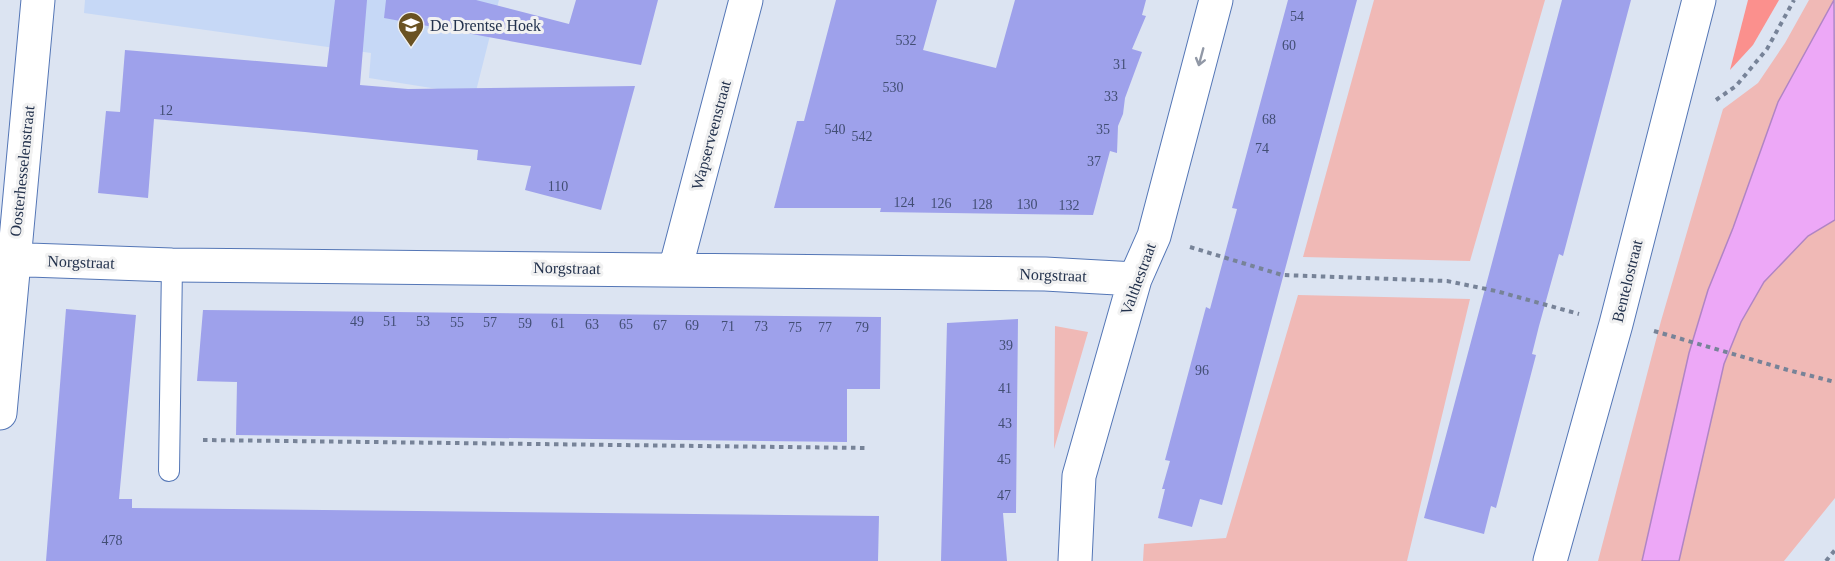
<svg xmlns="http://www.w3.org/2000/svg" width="1835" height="561" font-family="'Times New Roman',serif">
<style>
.built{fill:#c6d8f6}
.green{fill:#f0b9b6}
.forest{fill:#fb908d}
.water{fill:#eda8f7;stroke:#b085c4;stroke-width:1.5}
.building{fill:#9ea1eb}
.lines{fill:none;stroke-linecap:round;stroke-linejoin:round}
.lane-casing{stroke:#5476b6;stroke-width:22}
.street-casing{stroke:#5476b6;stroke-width:35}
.path{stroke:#778398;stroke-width:4;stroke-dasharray:4.5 4.5;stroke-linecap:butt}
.lane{stroke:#fff;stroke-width:20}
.street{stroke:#fff;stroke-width:33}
.oneway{stroke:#9198a6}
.labels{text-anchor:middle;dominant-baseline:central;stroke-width:6;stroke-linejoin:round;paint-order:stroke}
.number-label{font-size:14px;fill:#424e74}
.poi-label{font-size:16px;fill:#23324d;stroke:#f1f1f1;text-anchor:start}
.street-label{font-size:16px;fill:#23324d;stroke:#f1f1f1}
</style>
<rect width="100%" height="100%" fill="#dce4f2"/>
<path class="built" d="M 85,0 L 499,0 L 475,95 L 369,78 L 371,53 L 84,13 Z"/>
<path class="green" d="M 1374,0 L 1545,0 L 1470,261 L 1303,257 Z
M 1809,0 L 1834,0 L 1778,102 L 1733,228 L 1708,290 L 1689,353 L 1642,561 L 1598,561 L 1661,321 L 1723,109 L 1758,83 L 1785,43 Z
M 1835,220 L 1835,498 L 1784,561 L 1679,561 L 1724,364 L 1741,322 L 1764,282 L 1808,236 Z
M 1298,295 L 1470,299 L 1407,561 L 1143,561 L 1144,544 L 1226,538 Z
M 1055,326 L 1088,332 L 1054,449 Z"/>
<path class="forest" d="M 1748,0 L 1779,0 L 1753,45 L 1730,70 Z"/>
<path class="water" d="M 1834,0 L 1835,220 L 1808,236 L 1764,282 L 1741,322 L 1724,364 L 1679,561 L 1642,561 L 1689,353 L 1708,290 L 1733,228 L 1778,102 Z"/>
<path class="building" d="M 335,0 L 367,0 L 360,85 L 408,89 L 635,86 L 601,210 L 525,190 L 531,166 L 477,160 L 478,150 L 305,132 L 154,119 L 148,198 L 98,193 L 106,111 L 120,112 L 125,50 L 327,67 Z
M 386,0 L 476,0 L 569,24 L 576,0 L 658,0 L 641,65 L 384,18 Z
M 836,0 L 937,0 L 923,50 L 996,68 L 1015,0 L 1146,0 L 1142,15 L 1146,16 L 1132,49 L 1142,52 L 1125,98 L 1123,114 L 1118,126 L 1117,153 L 1110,151 L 1093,215 L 880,212 L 881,208 L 774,208 L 797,121 L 804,121 Z
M 1288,0 L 1357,0 L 1222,505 L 1200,499 L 1192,527 L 1158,518 L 1165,489 L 1162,489 L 1170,461 L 1165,460 L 1206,307 L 1210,309 L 1237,209 L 1232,208 Z
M 1562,0 L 1631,0 L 1563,256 L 1559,254 L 1539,326 L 1532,354 L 1536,355 L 1496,508 L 1491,506 L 1484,534 L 1424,518 Z
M 66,309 L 136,315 L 119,499 L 132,499 L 132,508 L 879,516 L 878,561 L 46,561 Z
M 203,310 L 881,317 L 880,389 L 847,389 L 847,442 L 236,435 L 237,382 L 197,381 Z
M 1018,319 L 1016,513 L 1003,513 L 1007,561 L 941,561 L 947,323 Z"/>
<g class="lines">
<g class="lane-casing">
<path id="lane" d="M 169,471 L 172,265"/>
</g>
<g class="street-casing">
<path id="street" d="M 0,259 L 172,265 L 1045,274 L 1135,279
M 675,270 L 746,0
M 0,413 L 38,0
M 1075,561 L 1079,476 L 1135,279 L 1154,236 L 1216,0
M 1550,561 L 1616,324 L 1699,0"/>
</g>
<path class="path" d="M 1716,100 L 1736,86 L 1767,49 L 1794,0
M 1190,247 L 1282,275 L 1447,281 L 1496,291 L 1579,314
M 1654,331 L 1788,370 L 1835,382
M 203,440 L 867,448
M 1826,561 L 1835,550"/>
<use href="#lane" class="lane"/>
<use href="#street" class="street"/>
</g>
<defs><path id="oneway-shaft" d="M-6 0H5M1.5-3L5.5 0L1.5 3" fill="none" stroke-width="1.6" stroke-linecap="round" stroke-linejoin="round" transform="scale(1.5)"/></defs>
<use class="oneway" href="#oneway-shaft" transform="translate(1201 57) rotate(105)"/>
<defs>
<g id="school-pin" transform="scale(1.35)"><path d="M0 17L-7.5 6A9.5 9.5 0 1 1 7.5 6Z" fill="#6a5222" stroke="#f1f1f1"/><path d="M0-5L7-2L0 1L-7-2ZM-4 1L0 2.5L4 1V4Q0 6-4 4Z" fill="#fff"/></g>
</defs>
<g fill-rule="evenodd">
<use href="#school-pin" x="411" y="25"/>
</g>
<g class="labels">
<g class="number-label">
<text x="1297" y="16">54</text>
<text x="906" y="40">532</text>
<text x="1289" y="45">60</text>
<text x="1120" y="64">31</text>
<text x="893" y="87">530</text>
<text x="1111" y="96">33</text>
<text x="166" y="110">12</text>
<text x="1269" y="119">68</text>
<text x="835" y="129">540</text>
<text x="1103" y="129">35</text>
<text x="862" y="136">542</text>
<text x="1262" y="148">74</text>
<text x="1094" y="161">37</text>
<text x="558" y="186">110</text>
<text x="904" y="202">124</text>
<text x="941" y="203">126</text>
<text x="982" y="204">128</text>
<text x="1027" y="204">130</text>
<text x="1069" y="205">132</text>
<text x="357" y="321">49</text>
<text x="390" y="321">51</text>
<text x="423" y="321">53</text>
<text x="457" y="322">55</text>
<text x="490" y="322">57</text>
<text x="525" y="323">59</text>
<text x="558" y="323">61</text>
<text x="592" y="324">63</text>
<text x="626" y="324">65</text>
<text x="660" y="325">67</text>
<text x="692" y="325">69</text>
<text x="728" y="326">71</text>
<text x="761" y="326">73</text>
<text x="795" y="327">75</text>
<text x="825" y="327">77</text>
<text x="862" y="327">79</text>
<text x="1006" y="345">39</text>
<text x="1202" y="370">96</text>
<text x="1005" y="388">41</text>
<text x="1005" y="423">43</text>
<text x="1004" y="459">45</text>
<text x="1004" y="495">47</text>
<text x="112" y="540">478</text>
</g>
<g class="poi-label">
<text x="430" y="25">De Drentse Hoek</text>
</g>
<g class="street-label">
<text transform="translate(711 135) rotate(-75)">Wapserveenstraat</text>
<text transform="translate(22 171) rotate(-84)">Oosterhesselenstraat</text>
<text transform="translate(81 262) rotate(2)">Norgstraat</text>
<text transform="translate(567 268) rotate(1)">Norgstraat</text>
<text transform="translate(1053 275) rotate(2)">Norgstraat</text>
<text transform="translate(1138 279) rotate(-70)">Valthestraat</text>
<text transform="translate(1627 281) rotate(-76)">Bentelostraat</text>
</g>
</g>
</svg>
